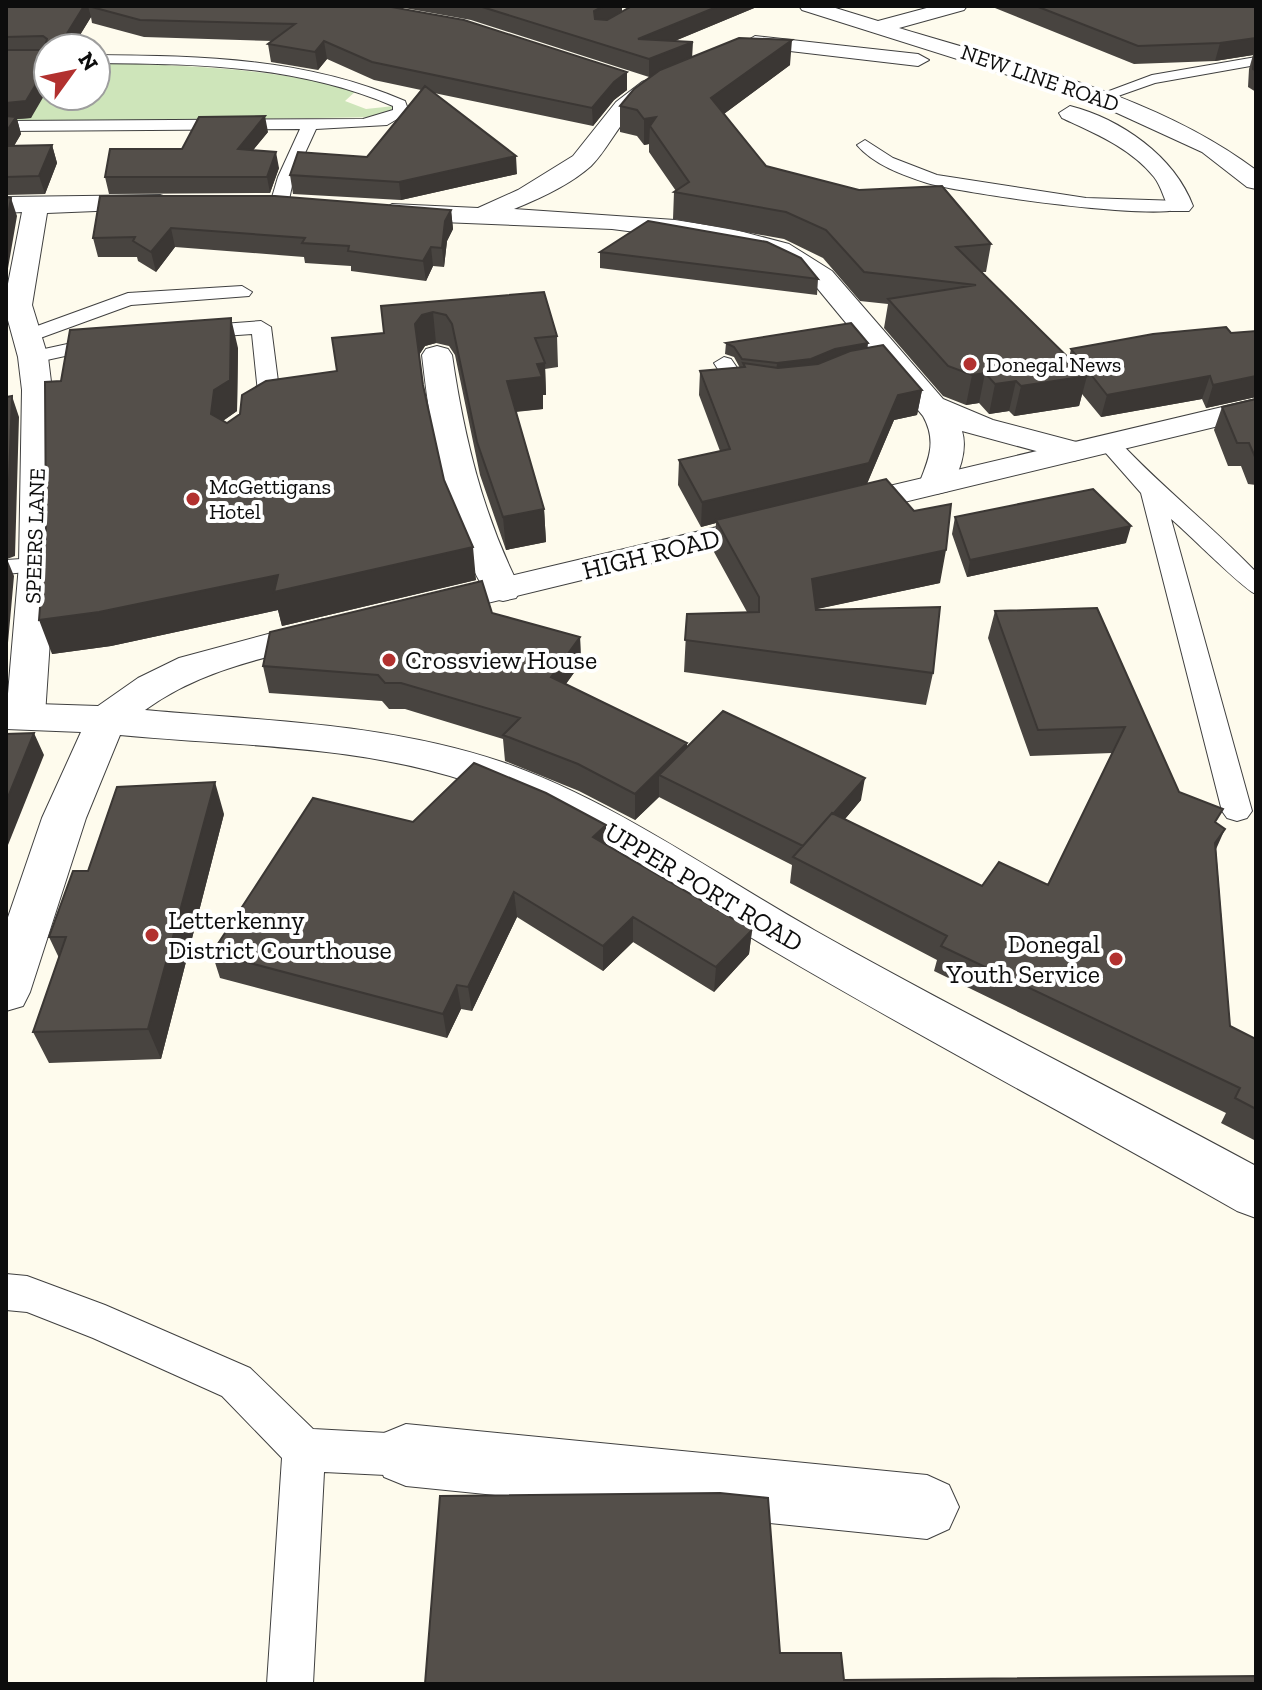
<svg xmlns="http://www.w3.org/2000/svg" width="1262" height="1690" font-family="'Zilla Slab',serif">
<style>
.green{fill:#cee5ba}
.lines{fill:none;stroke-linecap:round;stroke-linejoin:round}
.service-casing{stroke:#404040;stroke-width:2}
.pedestrian-casing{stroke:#404040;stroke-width:2}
.minor-casing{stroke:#404040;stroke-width:2}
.tertiary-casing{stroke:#404040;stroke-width:2}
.service{fill:#fff;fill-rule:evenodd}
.pedestrian{fill:#fff;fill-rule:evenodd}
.minor{fill:#fff;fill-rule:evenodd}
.tertiary{fill:#fff;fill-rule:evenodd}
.wall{fill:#484440}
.shaded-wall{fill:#3b3734}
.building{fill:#544f4a;stroke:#3b3734;stroke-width:2}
.poi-dot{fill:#b2312f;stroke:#fff;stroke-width:3}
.labels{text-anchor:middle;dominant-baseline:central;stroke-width:8;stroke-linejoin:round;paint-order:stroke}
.far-street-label{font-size:22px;fill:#0d0d0d;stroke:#fff}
.far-poi-label{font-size:22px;fill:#0d0d0d;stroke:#fff;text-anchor:start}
.street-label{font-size:26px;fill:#0d0d0d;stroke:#fff}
.poi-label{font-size:26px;fill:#0d0d0d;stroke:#fff;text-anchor:start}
</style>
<rect width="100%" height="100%" fill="#fefbed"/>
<path class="green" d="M 48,63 L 48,96 L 96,96 L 96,63 C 187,65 268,68 357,90 L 345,101 L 366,109 L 394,106 L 395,111 L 380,117 L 6,123 L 6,73 Z"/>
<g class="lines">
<g class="service-casing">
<path id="service" d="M 96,55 C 203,56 306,58 405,101 L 409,112 L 387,125 L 316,129 L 294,177 L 288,204 L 279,209 L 270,204 L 278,177 L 300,129 L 6,131 L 6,121 L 363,119 L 393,110 L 393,106 C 297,65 198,64 96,63 Z
M 1256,57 L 1256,65 L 1155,83 L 1101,102 L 1093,97 L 1152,75 Z
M 865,140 L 893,158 L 937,175 L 1086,198 L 1180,201 L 1189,206 C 1170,224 960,193 927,183 C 903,175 874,165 857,145 Z
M 242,286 L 252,292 L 249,296 L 131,305 L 32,341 L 18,341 L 15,337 L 18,333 L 128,293 Z
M 261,321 L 271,327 L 281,405 L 255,418 L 244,412 L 259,402 L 252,334 L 195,338 L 185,332 L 195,326 Z
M 104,336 L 111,338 L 114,342 L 111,346 L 33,363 L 23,357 L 26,353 Z
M 724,357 L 731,359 L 740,372 L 770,377 L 773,381 L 763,387 L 726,382 L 714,363 Z
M 1108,436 L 1116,438 C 1160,486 1211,525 1256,572 L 1256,594 C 1245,591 1187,532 1171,519 L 1252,811 L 1247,818 L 1237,821 L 1227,818 L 1222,811 L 1141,493 L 1097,443 Z
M 37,558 L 46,560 L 49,565 L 46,570 L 6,574 L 6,560 Z
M 6,1274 L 27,1276 L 105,1305 L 250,1368 L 313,1429 L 406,1434 L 421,1440 L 427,1455 L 421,1470 L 406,1476 L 324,1472 L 313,1684 L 267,1684 L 282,1458 L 222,1396 L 93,1338 L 27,1312 L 6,1310 Z"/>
</g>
<g class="pedestrian-casing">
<path id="pedestrian" d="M 406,1424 L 927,1475 L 949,1485 L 959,1507 L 949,1529 L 927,1539 L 406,1486 L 384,1477 L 375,1455 L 384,1433 Z"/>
</g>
<g class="minor-casing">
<path id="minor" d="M 799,6 L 829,6 L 878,21 L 934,6 L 967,6 L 964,10 L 899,28 C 1020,65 1153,93 1256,170 L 1256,189 L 1247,187 L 1202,152 L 1093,102 L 802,10 Z
M 755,36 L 918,54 L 929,60 L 918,66 L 748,46 L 745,42 Z
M 668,72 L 676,74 L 679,79 C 670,91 646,99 633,111 C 617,127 607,150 591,166 C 571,184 539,199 514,209 L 675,220 L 732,229 L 789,244 L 832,271 L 943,399 L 993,420 L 1084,444 L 1089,451 L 1084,458 L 1073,461 L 962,431 C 968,450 959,475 948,491 L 936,494 L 924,491 L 919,484 C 929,459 937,441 923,416 L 813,283 L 770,255 L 730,244 L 612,229 L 392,220 L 379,212 L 392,204 L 478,208 L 518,190 L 573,156 L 616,102 L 642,82 Z
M 1070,106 C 1121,119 1174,156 1193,206 L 1189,211 L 1171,211 C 1164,201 1162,187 1154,177 C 1131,148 1094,133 1062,118 L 1059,113 Z
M 160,195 L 169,198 L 173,203 L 169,208 L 47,213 L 32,305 L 48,357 L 52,390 L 55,565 L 45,715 L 39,725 L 25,728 L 11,725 L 6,717 L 19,565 L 22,390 L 18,357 L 6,313 L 6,294 L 22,212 L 6,213 L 6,197 Z
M 437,346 L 448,349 L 452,355 C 464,437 483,516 521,590 L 516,598 L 503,601 L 490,598 C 444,530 431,434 422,355 L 426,349 Z"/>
</g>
<g class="tertiary-casing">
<path id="tertiary" d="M 1256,399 L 1256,417 L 842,517 L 830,514 L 825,507 L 830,500 Z
M 772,514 L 784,517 L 789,524 L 784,531 L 426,618 L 413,615 L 407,607 L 413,599 Z
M 324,619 L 337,623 L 343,631 L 337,639 C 270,657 203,668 145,710 C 265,721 387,723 502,762 C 614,801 711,872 814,930 C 959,1012 1109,1086 1256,1166 L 1256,1218 L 1237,1211 C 1083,1123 925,1040 772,950 C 673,892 580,818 469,782 C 358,745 236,746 120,735 L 86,818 L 30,992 L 23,1006 L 6,1011 L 6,923 L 42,818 L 81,732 L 6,729 L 6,703 L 98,706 L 138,678 L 179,658 Z"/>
</g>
<use href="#service" class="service"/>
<use href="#pedestrian" class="pedestrian"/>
<use href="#minor" class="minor"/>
<use href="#tertiary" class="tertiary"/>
</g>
<path class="wall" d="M 6,6 L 386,6 L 627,72 L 627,90 L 614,100 L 593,126 L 434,93 L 517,174 L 401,200 L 293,194 L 290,175 L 367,157 L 421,90 L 374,80 L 327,59 L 318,70 L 271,62 L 268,44 L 273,41 L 144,37 L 92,23 L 91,17 L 72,48 L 48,48 L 31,118 L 17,119 L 21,134 L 14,146 L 52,145 L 57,163 L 45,194 L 6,195 Z
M 393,6 L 622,6 L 622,12 L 632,6 L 759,6 L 675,41 L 692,56 L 790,65 L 724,114 L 766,166 L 991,244 L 986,272 L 982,272 L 1069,358 L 1071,349 L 1256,331 L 1256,397 L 1206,408 L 1202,399 L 1101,417 L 1082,394 L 1079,406 L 1014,416 L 1009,411 L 989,414 L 979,403 L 966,405 L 943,396 L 884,328 L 888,304 L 860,301 L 823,258 L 784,239 L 673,219 L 674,192 L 676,191 L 649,152 L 649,144 L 644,145 L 637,136 L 620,132 L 620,106 L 652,76 L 649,77 L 471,20 Z
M 990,6 L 1256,6 L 1256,92 L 1248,87 L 1249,69 L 1253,55 L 1215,61 L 1134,64 Z
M 268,132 L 253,150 L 279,168 L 270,193 L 109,194 L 105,177 L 182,149 Z
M 100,196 L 451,210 L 453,229 L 447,241 L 444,267 L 433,266 L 426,281 L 351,271 L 351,266 L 305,263 L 304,257 L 175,247 L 156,272 L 138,261 L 137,257 L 98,257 L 93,238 Z
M 600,252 L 818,279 L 817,295 L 600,268 Z
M 544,292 L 557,336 L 558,367 L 545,369 L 546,395 L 543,395 L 543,409 L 516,412 L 544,509 L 546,542 L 506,550 L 480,475 L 455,355 L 449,346 L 436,343 L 425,346 L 419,355 L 423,385 L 444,480 L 476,580 L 282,626 L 278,610 L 111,646 L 52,654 L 61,381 L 238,348 L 237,411 L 223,421 L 227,423 L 337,371 L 384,333 L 381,306 Z
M 726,343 L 867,348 L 922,390 L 917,415 L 894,420 L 867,484 L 940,583 L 816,609 L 933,673 L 926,705 L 684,672 L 687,614 L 747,612 L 714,552 L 716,523 L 701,527 L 678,485 L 679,460 L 720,451 L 699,395 L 700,371 L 740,368 L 734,357 L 725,354 Z
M 1256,399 L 1256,485 L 1248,484 L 1241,466 L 1228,466 L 1214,430 L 1222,407 Z
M 955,517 L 1126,543 L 967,577 L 952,534 Z
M 1097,608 L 1179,792 L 1217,823 L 1216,849 L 1230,1026 L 1256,1039 L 1256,1141 L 1221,1123 L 1226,1113 L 934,971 L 937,960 L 790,883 L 792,865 L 659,797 L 635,820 L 579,791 L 505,761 L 503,739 L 405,709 L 389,709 L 382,701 L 269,693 L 263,666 L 492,613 L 580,637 L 581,663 L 566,684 L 687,743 L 687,747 L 861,800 L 844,820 L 982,886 L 1048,885 L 1112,753 L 1030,756 L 988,638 L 995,611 Z
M 224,814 L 161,1059 L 49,1063 L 33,1032 L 59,958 L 49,937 Z
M 413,822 L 606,825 L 606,845 L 752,930 L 749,954 L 714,992 L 633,942 L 603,971 L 517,917 L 472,1011 L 461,1009 L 447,1038 L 220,978 L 212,953 Z"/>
<path class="shaded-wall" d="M 84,6 L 92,6 L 88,6 L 91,17 L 72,48 L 58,48 Z
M 604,6 L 622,6 L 622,14 L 594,28 L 594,11 Z
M 719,6 L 759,6 L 638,56 L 638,39 Z
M 1256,38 L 1256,55 L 1255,51 L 1253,55 L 1215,61 L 1220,43 Z
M 792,40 L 790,65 L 710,124 L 711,98 Z
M 324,41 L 327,59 L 318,70 L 315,52 Z
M 693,42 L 692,59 L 649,77 L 649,59 Z
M 48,64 L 48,89 L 31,118 L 17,119 L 21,134 L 6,159 L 6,103 Z
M 627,72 L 627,90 L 614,100 L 593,126 L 592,108 L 614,82 Z
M 265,116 L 268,132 L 241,165 L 238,149 Z
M 656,117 L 650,126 L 649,144 L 644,145 L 644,119 Z
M 52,145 L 57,163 L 45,194 L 39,176 Z
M 276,152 L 279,168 L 270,193 L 267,177 Z
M 516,156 L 517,174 L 401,200 L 399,182 Z
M 11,198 L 17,216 L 6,280 L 6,227 Z
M 451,210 L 453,229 L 447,241 L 444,267 L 442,248 L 445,221 Z
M 171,228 L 175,247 L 156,272 L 151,252 Z
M 431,247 L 433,266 L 426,281 L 423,261 Z
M 433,312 L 436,343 L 425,346 L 419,355 L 415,324 L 422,315 Z
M 231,318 L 238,348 L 237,411 L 221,422 L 211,414 L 214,390 Z
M 868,343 L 867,354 L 776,374 L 777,363 L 835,349 Z
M 545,363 L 546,395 L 543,395 L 543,409 L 509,412 L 507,381 L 537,364 Z
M 985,373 L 979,403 L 966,405 L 972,375 Z
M 1087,376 L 1079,406 L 1014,416 L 1021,386 Z
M 1210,376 L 1202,399 L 1101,417 L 1107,395 Z
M 1256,376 L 1256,397 L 1206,408 L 1213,385 Z
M 1016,381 L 1009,411 L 989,414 L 995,384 Z
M 922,390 L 917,415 L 894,420 L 865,488 L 716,520 L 716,523 L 701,527 L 702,502 L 898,395 Z
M 12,396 L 19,417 L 15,556 L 7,559 L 14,576 L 6,665 L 6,535 Z
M 544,509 L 546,542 L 506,550 L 503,517 Z
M 1131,526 L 1126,543 L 967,577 L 970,560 Z
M 473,547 L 476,580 L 282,626 L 278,610 L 111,646 L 52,654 L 39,620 L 278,575 Z
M 946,550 L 940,583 L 808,611 L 812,579 Z
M 580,637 L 581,663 L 552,703 L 551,677 Z
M 34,733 L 44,755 L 6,850 L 6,802 Z
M 687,743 L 686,769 L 659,775 L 659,797 L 635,820 L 635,794 Z
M 865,778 L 861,800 L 807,864 L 805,847 Z
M 215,782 L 224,814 L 161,1059 L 148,1029 Z
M 606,825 L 606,850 L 593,837 Z
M 1225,829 L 1213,856 L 1215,843 Z
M 514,892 L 517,917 L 472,1011 L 468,987 Z
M 633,917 L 633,942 L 603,971 L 603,946 Z
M 752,930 L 749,954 L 714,992 L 716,967 Z
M 457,985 L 461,1009 L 447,1038 L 443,1014 Z"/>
<path class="building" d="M 6,6 L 84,6 L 58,48 L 48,48 L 48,64 L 26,101 L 6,103 L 6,50 L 44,50 L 47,39 L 43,36 L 6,37 Z
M 88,6 L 386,6 L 464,20 L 627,72 L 614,82 L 592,108 L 372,62 L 324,41 L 315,52 L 268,44 L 295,24 L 140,20 Z
M 479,6 L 604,6 L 594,11 L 595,19 L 607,20 L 632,6 L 719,6 L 638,39 L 693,42 L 649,59 Z
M 1036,6 L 1256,6 L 1256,38 L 1220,43 L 1138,46 Z
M 739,38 L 792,40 L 711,98 L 766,166 L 859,190 L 942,186 L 991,244 L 956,247 L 1087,376 L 1021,386 L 1016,381 L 995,384 L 985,373 L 972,375 L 948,366 L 888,299 L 976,285 L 864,272 L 826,230 L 786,212 L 674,192 L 689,182 L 650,126 L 656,117 L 644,119 L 637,110 L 620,106 L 634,89 L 660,70 Z
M 1255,51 L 1256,51 L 1256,71 L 1253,69 Z
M 425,86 L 516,156 L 399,182 L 290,175 L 298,152 L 367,157 Z
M 6,116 L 16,117 L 6,132 Z
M 265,116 L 238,149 L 276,152 L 267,177 L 105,177 L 110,149 L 182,149 L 199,117 Z
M 52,145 L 39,176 L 6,177 L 6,146 Z
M 100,196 L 275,196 L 451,210 L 445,221 L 442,248 L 431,247 L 423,261 L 348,251 L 349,246 L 302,243 L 305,238 L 171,228 L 151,252 L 133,241 L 135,237 L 93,238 Z
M 6,197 L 11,198 L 6,227 Z
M 648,221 L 767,242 L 801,258 L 818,279 L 600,252 Z
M 544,292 L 557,336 L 535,338 L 545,363 L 537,364 L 542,377 L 507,381 L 544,509 L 503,517 L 477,442 L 452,324 L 446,315 L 433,312 L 422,315 L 415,324 L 423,385 L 444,480 L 473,547 L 274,592 L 278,575 L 99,612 L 39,620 L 46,532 L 45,382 L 61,381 L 70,330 L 231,318 L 230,380 L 214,390 L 211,414 L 227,423 L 240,414 L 242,395 L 266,381 L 337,371 L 332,338 L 384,333 L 381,306 Z
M 851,323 L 868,343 L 835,349 L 811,359 L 777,363 L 742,359 L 734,347 L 726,343 Z
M 1226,327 L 1231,333 L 1256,331 L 1256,376 L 1213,385 L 1210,376 L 1107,395 L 1071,349 L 1153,334 Z
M 883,345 L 922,390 L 898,395 L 869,463 L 702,502 L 679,460 L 730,449 L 700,371 L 745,367 L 743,363 L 778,368 L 818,364 L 850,351 Z
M 12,396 L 7,535 L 6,535 L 6,397 Z
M 1256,399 L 1256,459 L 1249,443 L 1237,443 L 1222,407 Z
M 886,479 L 914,511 L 951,504 L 946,550 L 812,579 L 816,610 L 940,607 L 933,673 L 685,640 L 687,614 L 759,612 L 759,597 L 716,520 Z
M 1093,489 L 1131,526 L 970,560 L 955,517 Z
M 482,581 L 492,613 L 580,637 L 551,677 L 687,743 L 635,794 L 578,764 L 503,735 L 520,718 L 401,683 L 385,683 L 378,675 L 263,666 L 270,632 Z
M 1097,608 L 1179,792 L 1223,809 L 1215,822 L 1225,829 L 1215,843 L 1230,1026 L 1256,1039 L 1256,1109 L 1235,1098 L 1240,1088 L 941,946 L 947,936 L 793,857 L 832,813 L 982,886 L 999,862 L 1048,885 L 1125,727 L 1038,730 L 995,611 Z
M 723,711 L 865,778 L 833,814 L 832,813 L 803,846 L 659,775 Z
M 34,733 L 6,802 L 6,734 Z
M 474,763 L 546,793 L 606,825 L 593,837 L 752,930 L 716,967 L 633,917 L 603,946 L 514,892 L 468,987 L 457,985 L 443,1014 L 212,953 L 313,798 L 413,822 Z
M 215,782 L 148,1029 L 33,1032 L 66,937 L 49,937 L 73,871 L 88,871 L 117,787 Z
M 720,1493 L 768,1498 L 780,1653 L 841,1653 L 844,1680 L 1256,1676 L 1256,1684 L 425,1684 L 440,1496 Z"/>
<g class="poi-dot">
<circle cx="970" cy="364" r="8"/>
<circle cx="193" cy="499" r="8"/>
<circle cx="389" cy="660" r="8"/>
<circle cx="152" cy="935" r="8"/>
<circle cx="1116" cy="959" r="8"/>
</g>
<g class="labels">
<g class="far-street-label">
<text transform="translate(1040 78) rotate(19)">NEW LINE ROAD</text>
<text transform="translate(35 536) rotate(-88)">SPEERS LANE</text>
</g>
<g class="far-poi-label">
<text x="986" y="364">Donegal News</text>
<text x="209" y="486">McGettigans<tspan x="209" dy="25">Hotel</tspan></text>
</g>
<g class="street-label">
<text transform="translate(651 554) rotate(-14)">HIGH ROAD</text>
<text transform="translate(704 887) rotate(31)">UPPER PORT ROAD</text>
</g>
<g class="poi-label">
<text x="405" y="660">Crossview House</text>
<text x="168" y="920">Letterkenny<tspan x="168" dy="30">District Courthouse</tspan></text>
<text x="1100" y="944" text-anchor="end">Donegal<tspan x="1100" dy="30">Youth Service</tspan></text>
</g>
</g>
<rect width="1262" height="1690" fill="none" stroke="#0d0d0d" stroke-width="16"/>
<g transform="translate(72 72) rotate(57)"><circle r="38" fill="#ffffff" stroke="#9e9e9e" stroke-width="2"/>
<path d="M0-6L14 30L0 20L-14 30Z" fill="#b2312f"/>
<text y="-12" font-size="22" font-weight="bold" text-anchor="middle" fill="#0d0d0d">N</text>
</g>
</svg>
